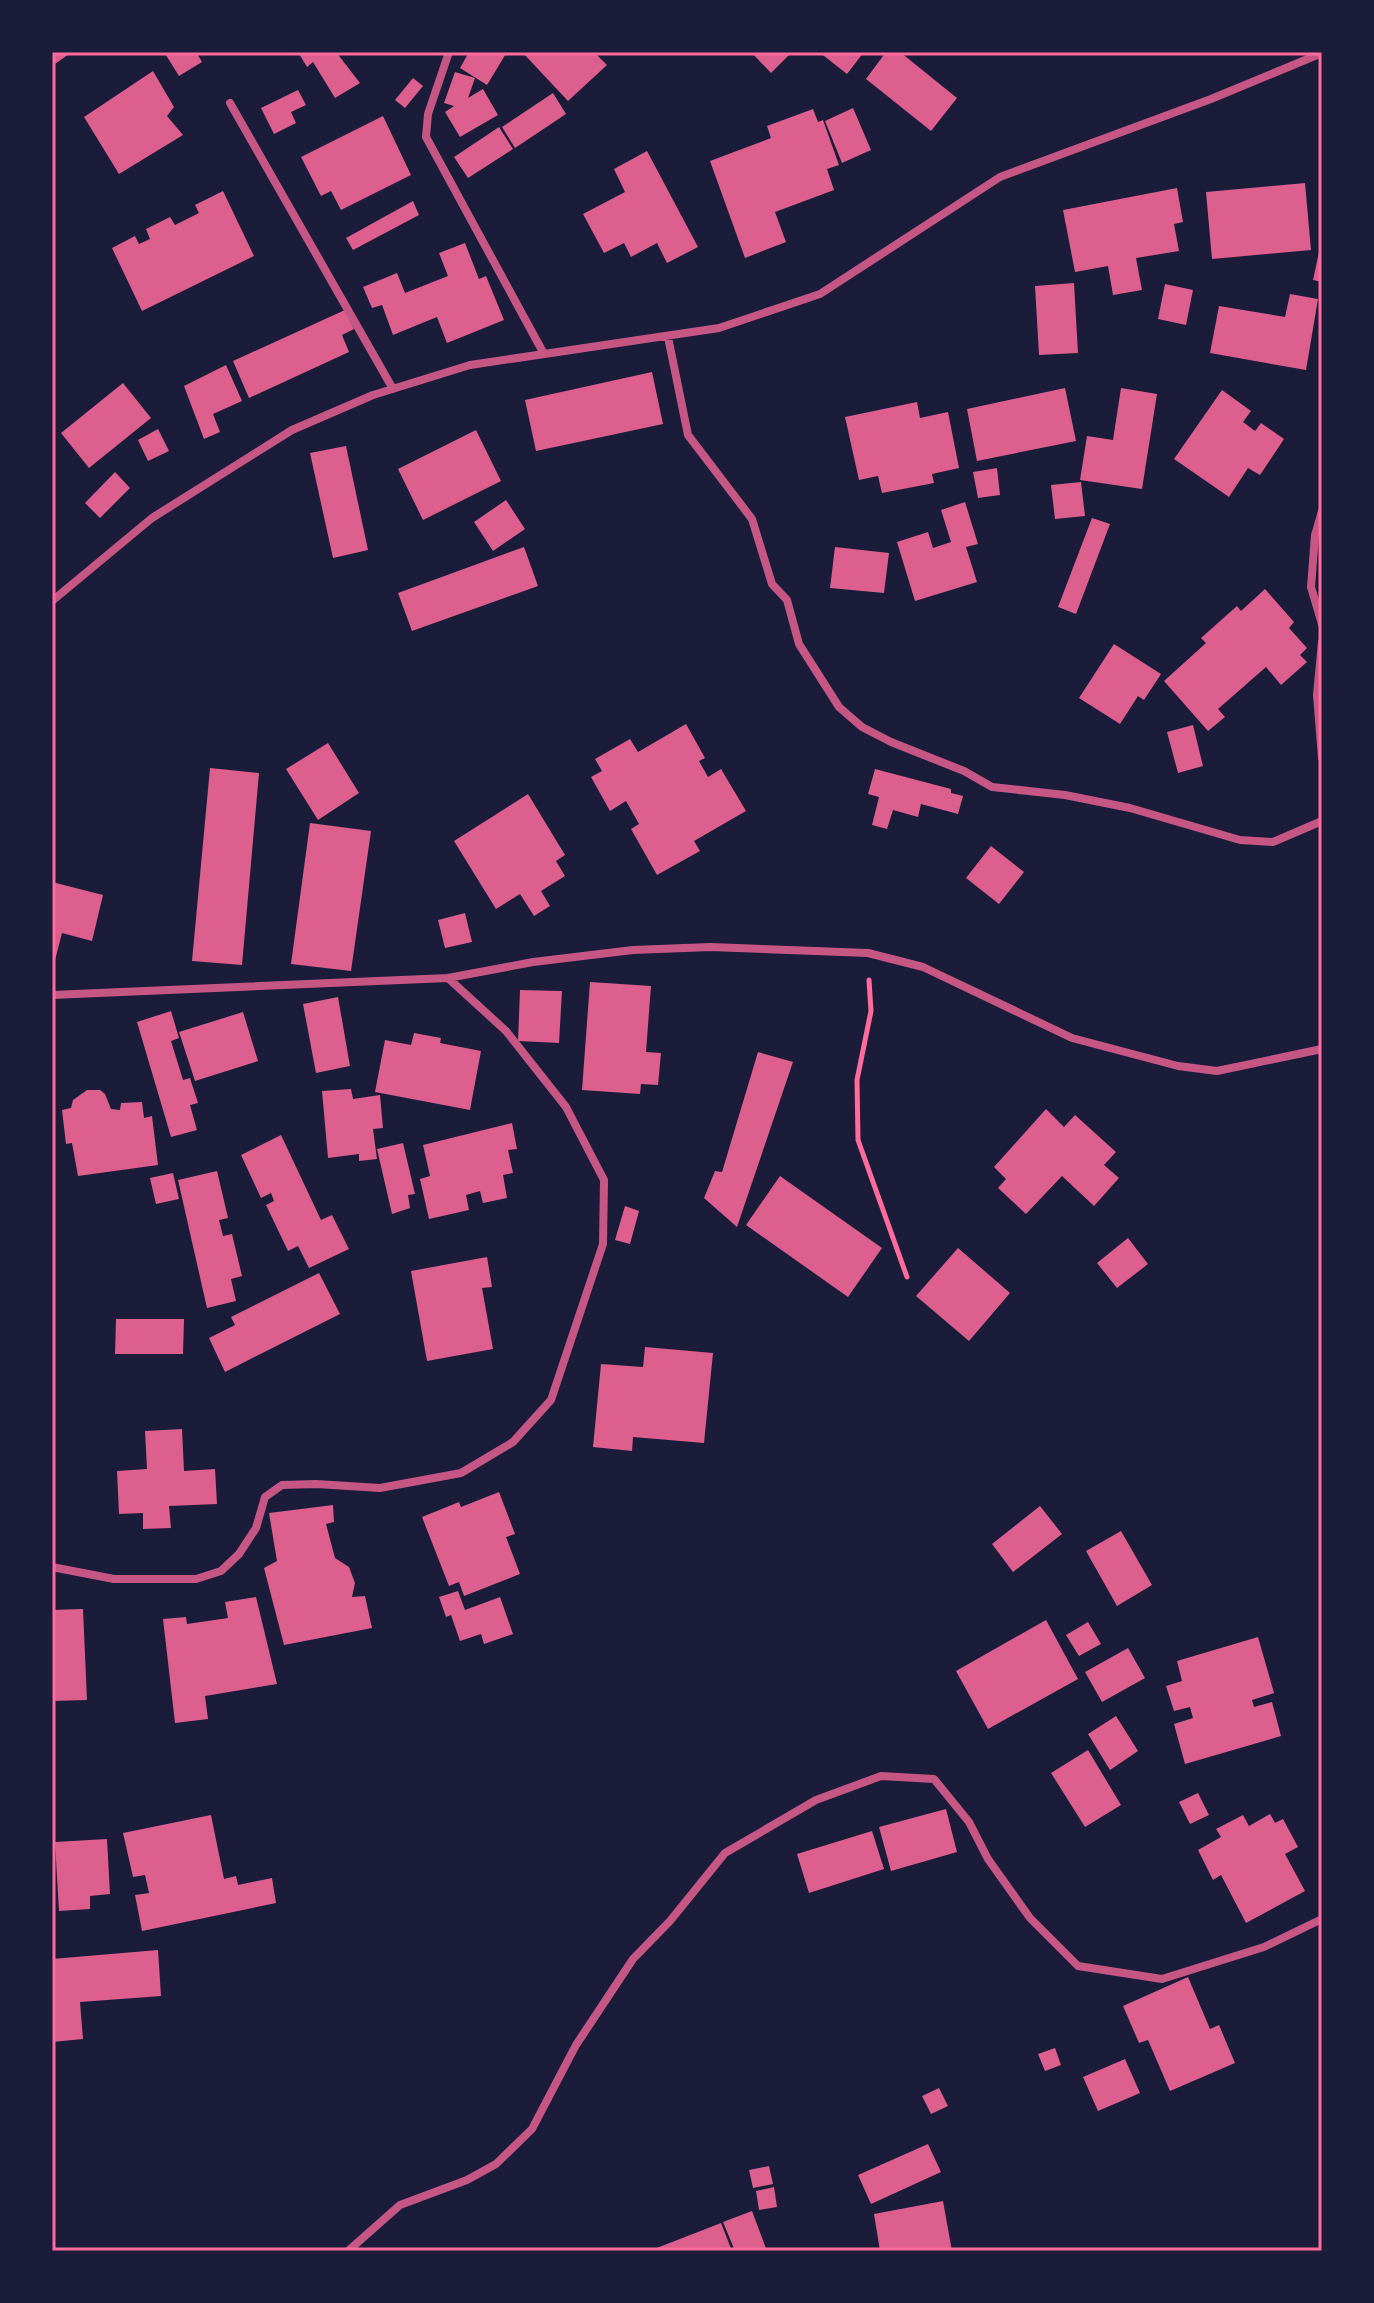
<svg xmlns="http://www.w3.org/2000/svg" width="1374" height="2303" font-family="Helvetica,sans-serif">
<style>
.building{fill:#dd5f8e}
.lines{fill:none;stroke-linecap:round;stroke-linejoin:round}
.path{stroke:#ff6b9d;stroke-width:5}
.minor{stroke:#c65784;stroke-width:8}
.neatline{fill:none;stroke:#ff6b9d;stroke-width:3}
</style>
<rect width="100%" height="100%" fill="#1b1b3a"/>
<path class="building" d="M 52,52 L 72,52 L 52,66 Z
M 164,52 L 196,52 L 202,62 L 179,76 Z
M 298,52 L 336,52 L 360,83 L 335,98 L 313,62 L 307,67 Z
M 469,52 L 507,52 L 487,85 L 460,68 Z
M 522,52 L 594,52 L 607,65 L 568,101 Z
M 751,52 L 786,52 L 789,55 L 771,73 Z
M 819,52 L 864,52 L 847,74 Z
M 886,52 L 900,52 L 957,98 L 931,131 L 866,79 Z
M 153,71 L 174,107 L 167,116 L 183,135 L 119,174 L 84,117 Z
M 455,72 L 475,78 L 468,98 L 483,89 L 498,115 L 460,137 L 445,112 L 454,106 L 444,103 Z
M 413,78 L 423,86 L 405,108 L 395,100 Z
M 298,90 L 306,105 L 291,112 L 296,123 L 274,134 L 261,108 Z
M 553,93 L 566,114 L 515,148 L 502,127 Z
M 853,108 L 871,150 L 842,163 L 825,121 Z
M 813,109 L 818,122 L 823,120 L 839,165 L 827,169 L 834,190 L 775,212 L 786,242 L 745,258 L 710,161 L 771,138 L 767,126 Z
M 383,116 L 411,175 L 341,210 L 331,191 L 321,196 L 301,157 Z
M 499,127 L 513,149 L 468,178 L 454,157 Z
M 647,151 L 698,247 L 667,263 L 657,243 L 631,257 L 624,243 L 604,253 L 583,214 L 625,192 L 614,169 Z
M 1305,183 L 1311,250 L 1212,259 L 1206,192 Z
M 1177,188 L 1183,222 L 1174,224 L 1179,251 L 1136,258 L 1142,290 L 1113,295 L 1108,266 L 1075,272 L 1063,210 Z
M 223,191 L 254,256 L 142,311 L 112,248 L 135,236 L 139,244 L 150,239 L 146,229 L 170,217 L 175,225 L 199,213 L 195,205 Z
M 413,201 L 419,215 L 353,250 L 346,238 Z
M 465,243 L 479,279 L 486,276 L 504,320 L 447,343 L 437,317 L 393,335 L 382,305 L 372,308 L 363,287 L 397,273 L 405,293 L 448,276 L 439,253 Z
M 1321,243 L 1322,243 L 1322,282 L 1313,280 Z
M 1074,283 L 1078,353 L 1039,355 L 1035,286 Z
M 1165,284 L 1193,290 L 1186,325 L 1158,319 Z
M 1290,294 L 1318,299 L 1306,370 L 1210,353 L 1219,306 L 1285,317 Z
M 345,310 L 354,329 L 342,335 L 349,352 L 249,398 L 233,361 Z
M 226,365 L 242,401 L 213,414 L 220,432 L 204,439 L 184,386 Z
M 652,372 L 663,424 L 536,451 L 525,400 Z
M 123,383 L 151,418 L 89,468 L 61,433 Z
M 1065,388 L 1076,441 L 977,461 L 967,409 Z
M 1121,388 L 1157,394 L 1142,489 L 1080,480 L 1087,436 L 1113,440 Z
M 1222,390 L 1251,411 L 1243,422 L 1255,431 L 1261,423 L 1284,439 L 1260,475 L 1248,468 L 1229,497 L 1174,459 Z
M 917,402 L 920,418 L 948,412 L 959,468 L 932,474 L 934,483 L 882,493 L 878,476 L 859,480 L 845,417 Z
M 158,429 L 169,451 L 148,461 L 138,440 Z
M 476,430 L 501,481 L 423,520 L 398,469 Z
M 346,446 L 368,550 L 333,558 L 310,453 Z
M 997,468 L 1000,495 L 978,498 L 973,472 Z
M 115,472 L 130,488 L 100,518 L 85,503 Z
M 1081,482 L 1085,516 L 1055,519 L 1051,485 Z
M 506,500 L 525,529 L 493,551 L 474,522 Z
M 965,502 L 978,544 L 966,547 L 977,582 L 915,601 L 897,542 L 928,532 L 933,548 L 951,542 L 941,510 Z
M 1092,518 L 1110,524 L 1076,614 L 1058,607 Z
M 524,547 L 538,586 L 412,631 L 398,593 Z
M 835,547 L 889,553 L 884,593 L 830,588 Z
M 1265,589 L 1294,622 L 1289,628 L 1307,648 L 1300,655 L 1307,662 L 1281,685 L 1266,667 L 1218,709 L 1225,717 L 1208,731 L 1164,681 L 1206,643 L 1201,638 L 1237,606 L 1241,611 Z
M 1114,644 L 1161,674 L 1144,700 L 1138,696 L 1120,724 L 1079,698 Z
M 686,724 L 705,758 L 699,761 L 708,777 L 721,769 L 746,811 L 694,841 L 700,851 L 657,875 L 631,829 L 639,824 L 626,801 L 610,811 L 591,777 L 602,771 L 595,759 L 630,739 L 638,752 Z
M 1193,725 L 1203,766 L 1178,773 L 1167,732 Z
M 328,743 L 359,793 L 318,820 L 286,769 Z
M 210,768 L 259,773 L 242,965 L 192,961 Z
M 875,769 L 951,789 L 951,793 L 963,796 L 958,814 L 921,804 L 918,817 L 893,810 L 887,829 L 872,825 L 879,797 L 868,794 Z
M 528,794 L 565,855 L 556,861 L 565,876 L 541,891 L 550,906 L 534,916 L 520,894 L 496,909 L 454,841 Z
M 310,823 L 371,831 L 351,971 L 291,964 Z
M 991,846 L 1024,872 L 999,904 L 966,878 Z
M 52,882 L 103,895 L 92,941 L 62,933 L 53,968 Z
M 465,913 L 472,942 L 445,948 L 438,920 Z
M 590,982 L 651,986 L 646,1052 L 661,1053 L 658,1085 L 641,1084 L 640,1094 L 582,1090 Z
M 520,990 L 562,991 L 559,1043 L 518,1041 Z
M 338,997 L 350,1066 L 316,1073 L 303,1004 Z
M 171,1011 L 179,1038 L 171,1041 L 183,1080 L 190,1078 L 198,1103 L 190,1105 L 197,1130 L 171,1137 L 137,1022 Z
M 243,1012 L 258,1061 L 195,1081 L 179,1032 Z
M 414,1033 L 441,1038 L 440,1043 L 481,1051 L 470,1110 L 375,1092 L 385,1040 L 411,1045 Z
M 758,1052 L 793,1062 L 737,1227 L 704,1198 L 715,1171 L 722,1172 Z
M 351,1089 L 353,1099 L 380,1095 L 383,1128 L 373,1129 L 377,1159 L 359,1161 L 359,1154 L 328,1158 L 322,1091 Z
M 87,1090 L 100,1090 L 105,1094 L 111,1109 L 120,1110 L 121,1103 L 142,1102 L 144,1118 L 152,1116 L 158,1165 L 78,1176 L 72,1143 L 66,1144 L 62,1110 L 71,1108 L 73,1100 Z
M 1046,1109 L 1064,1127 L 1075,1115 L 1116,1152 L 1104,1165 L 1119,1178 L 1094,1206 L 1062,1176 L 1026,1214 L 998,1188 L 1006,1179 L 994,1167 Z
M 512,1123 L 517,1149 L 508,1150 L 513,1173 L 503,1175 L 507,1198 L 483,1203 L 480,1191 L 466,1195 L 469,1210 L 429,1219 L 420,1179 L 430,1176 L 423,1145 Z
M 281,1135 L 321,1220 L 332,1215 L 349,1249 L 309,1268 L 298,1246 L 288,1251 L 266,1205 L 274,1201 L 271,1193 L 261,1198 L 241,1155 Z
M 403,1143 L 415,1194 L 408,1195 L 410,1208 L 392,1214 L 377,1149 Z
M 217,1171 L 228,1218 L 219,1220 L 223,1236 L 232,1234 L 242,1276 L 231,1279 L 236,1301 L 207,1308 L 178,1180 Z
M 173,1173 L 179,1199 L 156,1204 L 150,1178 Z
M 780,1176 L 882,1248 L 848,1297 L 746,1225 Z
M 625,1206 L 639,1211 L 630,1244 L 615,1240 Z
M 1128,1238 L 1148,1264 L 1117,1288 L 1097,1263 Z
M 958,1248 L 1010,1293 L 969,1341 L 916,1296 Z
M 487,1257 L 492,1287 L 482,1288 L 493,1349 L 427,1361 L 411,1271 Z
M 319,1273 L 340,1314 L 225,1372 L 209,1338 L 235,1325 L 231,1317 Z
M 116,1319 L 184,1319 L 183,1354 L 115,1354 Z
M 645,1347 L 713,1353 L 704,1443 L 633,1437 L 632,1451 L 593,1447 L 601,1364 L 643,1367 Z
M 182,1429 L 184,1471 L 215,1469 L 217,1504 L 169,1506 L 171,1528 L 143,1529 L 143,1513 L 119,1514 L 117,1471 L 147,1469 L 145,1431 Z
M 499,1492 L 515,1534 L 506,1537 L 520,1574 L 464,1596 L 459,1582 L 449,1586 L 422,1517 L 459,1502 L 461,1507 Z
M 333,1505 L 334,1522 L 326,1524 L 335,1558 L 349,1567 L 355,1583 L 352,1597 L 365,1596 L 372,1628 L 284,1645 L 264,1568 L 277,1561 L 269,1513 Z
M 1040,1506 L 1062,1534 L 1013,1572 L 992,1544 Z
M 1121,1531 L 1152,1585 L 1117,1606 L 1086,1551 Z
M 458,1591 L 465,1610 L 500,1597 L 513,1634 L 484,1644 L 481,1634 L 460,1641 L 451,1615 L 446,1617 L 439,1597 Z
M 256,1597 L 277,1684 L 205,1696 L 208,1719 L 175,1723 L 163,1619 L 186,1617 L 187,1624 L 228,1618 L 225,1602 Z
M 83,1609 L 87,1700 L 52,1701 L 52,1610 Z
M 1046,1620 L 1078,1679 L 988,1729 L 956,1671 Z
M 1088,1622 L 1101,1644 L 1079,1656 L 1066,1635 Z
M 1258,1637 L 1274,1693 L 1252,1700 L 1254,1707 L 1272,1702 L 1281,1736 L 1185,1764 L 1174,1724 L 1193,1718 L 1190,1707 L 1174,1711 L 1166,1686 L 1182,1681 L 1177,1661 Z
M 1128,1648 L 1145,1678 L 1102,1702 L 1085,1672 Z
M 1116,1716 L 1138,1751 L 1110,1770 L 1088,1734 Z
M 1088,1750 L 1121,1805 L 1085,1827 L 1051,1773 Z
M 1198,1793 L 1209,1815 L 1190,1824 L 1179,1802 Z
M 946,1809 L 957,1852 L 891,1871 L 879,1827 Z
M 1270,1814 L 1275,1823 L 1283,1819 L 1298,1847 L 1285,1854 L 1305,1891 L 1246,1923 L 1221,1875 L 1213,1880 L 1198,1850 L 1221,1837 L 1216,1829 L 1243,1815 L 1249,1826 Z
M 211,1815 L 224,1879 L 236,1876 L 238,1885 L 272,1878 L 276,1903 L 142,1931 L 135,1895 L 149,1893 L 145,1875 L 133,1877 L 123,1833 Z
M 872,1831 L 884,1869 L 809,1893 L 797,1854 Z
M 107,1839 L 110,1894 L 90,1896 L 90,1909 L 59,1911 L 55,1842 Z
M 158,1950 L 161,1996 L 80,2002 L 83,2039 L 52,2042 L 52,1959 Z
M 1188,1977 L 1210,2029 L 1219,2025 L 1235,2063 L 1170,2091 L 1148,2040 L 1139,2043 L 1123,2006 Z
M 1055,2048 L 1061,2065 L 1045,2071 L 1038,2054 Z
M 1125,2059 L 1140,2093 L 1098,2111 L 1083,2077 Z
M 939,2088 L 948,2106 L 931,2114 L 922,2096 Z
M 928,2144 L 941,2172 L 871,2204 L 858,2175 Z
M 769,2166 L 773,2184 L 753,2188 L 749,2170 Z
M 774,2187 L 777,2207 L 759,2210 L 756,2191 Z
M 943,2201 L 952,2251 L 880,2251 L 874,2214 Z
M 752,2211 L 767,2251 L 735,2251 L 723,2222 Z
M 721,2223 L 732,2251 L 649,2251 Z"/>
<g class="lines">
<path class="path" d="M 869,980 L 871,1011 L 857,1080 L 858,1140 L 907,1277"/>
<path class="minor" d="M 449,52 L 428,114 L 426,137 L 544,354
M 230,103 L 393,389
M 668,337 L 688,435 L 752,519 L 772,584 L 787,600 L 799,644 L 839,707 L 862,727 L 891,742 L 964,771 L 992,787 L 1065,795 L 1130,808 L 1240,840 L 1273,842 L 1322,821
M 1322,511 L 1315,535 L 1311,587 L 1322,624
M 52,601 L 152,518 L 292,430 L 373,395 L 470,365 L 719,328 L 820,294 L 1000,177 L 1211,99 L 1322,53
M 1322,642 L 1317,695 L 1322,758
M 52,995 L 448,978 L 533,962 L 633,950 L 710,947 L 868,953 L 923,967 L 1072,1038 L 1178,1066 L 1217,1071 L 1322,1049
M 52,1567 L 114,1579 L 196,1579 L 221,1571 L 239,1554 L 256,1528 L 265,1497 L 282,1485 L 316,1484 L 380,1488 L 461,1473 L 513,1442 L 551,1400 L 603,1244 L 604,1180 L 566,1107 L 506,1031 L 448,978
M 348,2251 L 400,2205 L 467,2180 L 496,2164 L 532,2129 L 576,2045 L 633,1959 L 670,1921 L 725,1853 L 816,1800 L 881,1776 L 934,1779 L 969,1822 L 988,1859 L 1030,1918 L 1078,1966 L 1162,1979 L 1264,1947 L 1322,1919"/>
</g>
<rect width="1374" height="2303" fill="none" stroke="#1b1b3a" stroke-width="108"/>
<rect x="54" y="54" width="1266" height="2195" class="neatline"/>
</svg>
